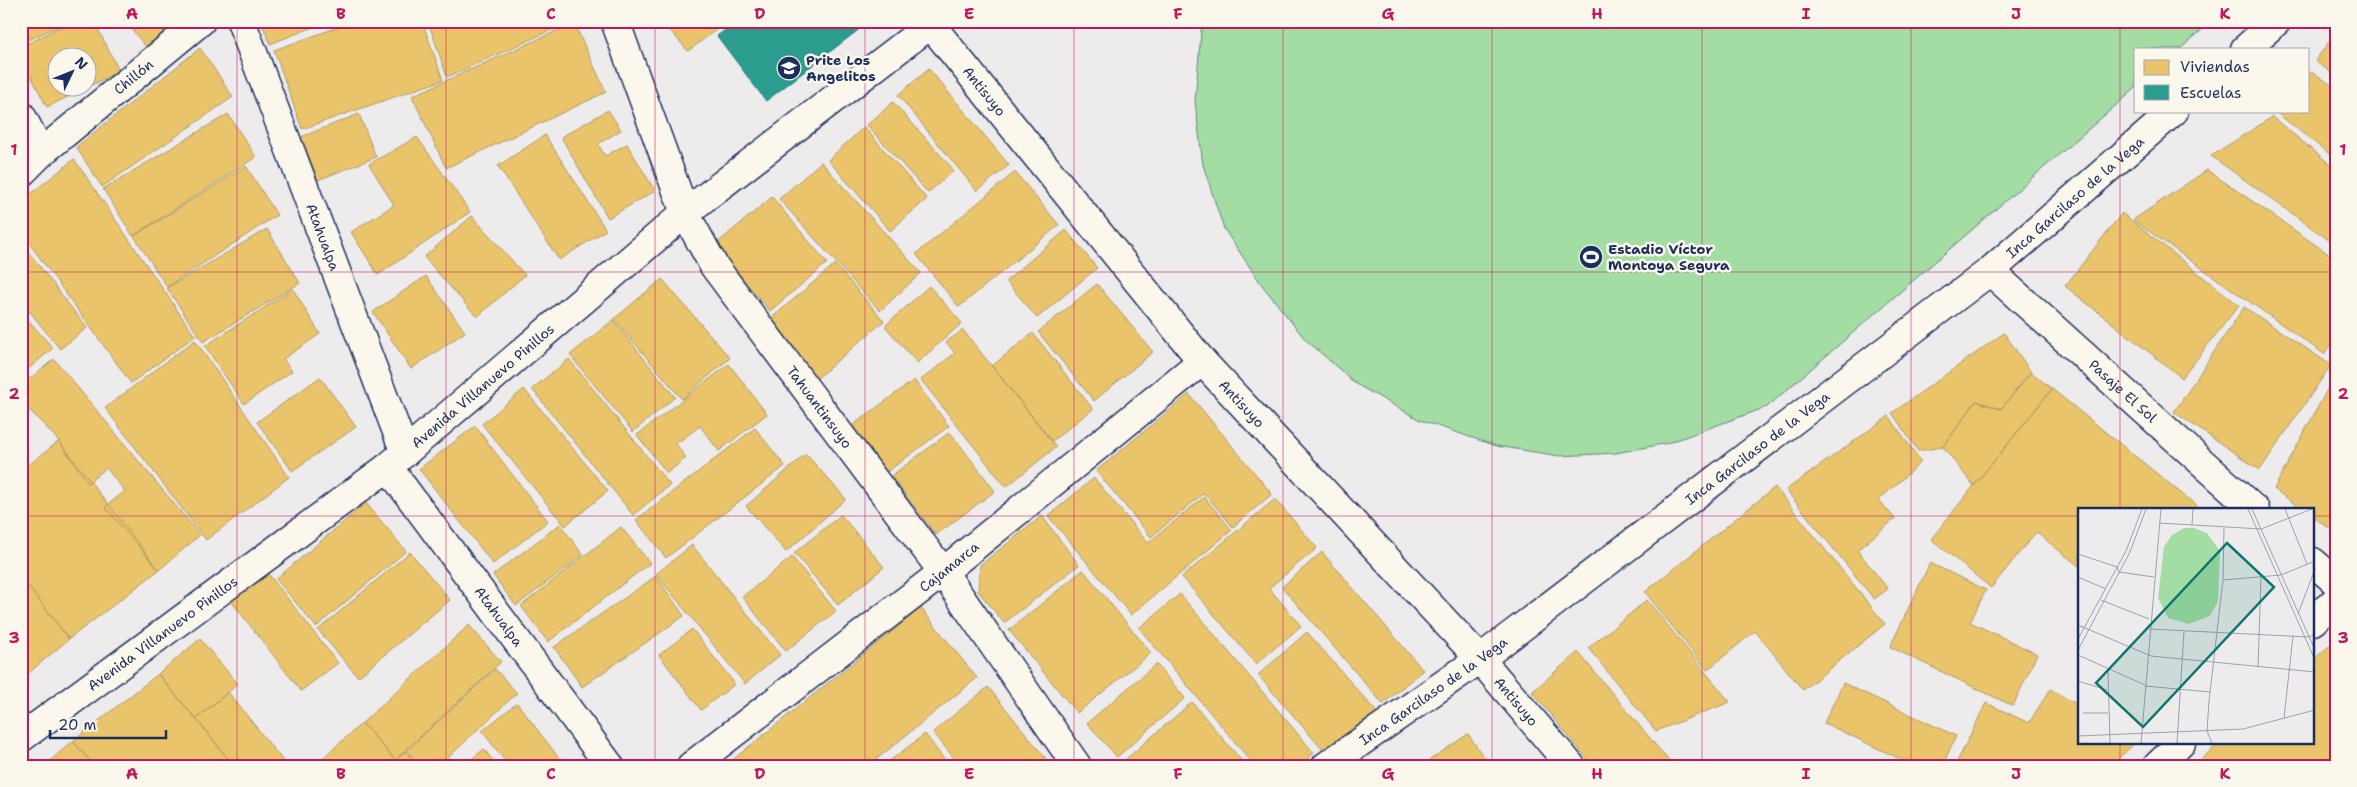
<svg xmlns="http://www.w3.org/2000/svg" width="2357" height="787" font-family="'Shantell Sans',sans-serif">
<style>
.green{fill:#a3dda3;stroke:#5f8680}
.homes{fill:#e9c46a;stroke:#ab9766}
.schools{fill:#2a9d8f;stroke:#267c80}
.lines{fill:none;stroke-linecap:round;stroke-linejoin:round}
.street-casing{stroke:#1b2f5e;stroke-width:31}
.secondary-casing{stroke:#1b2f5e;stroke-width:31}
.street{stroke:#fbf7ec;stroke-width:28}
.secondary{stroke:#fbf7ec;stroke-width:28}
.grid{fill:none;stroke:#c2185b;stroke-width:1;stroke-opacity:0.55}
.labels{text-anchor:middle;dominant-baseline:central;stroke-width:5;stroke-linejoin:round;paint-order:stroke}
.poi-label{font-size:14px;font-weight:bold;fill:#1b2f5e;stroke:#fbf7ec;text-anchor:start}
.street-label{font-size:14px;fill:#1b2f5e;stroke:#fbf7ec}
.inset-road{fill:none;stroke:#9aa0b3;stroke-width:1}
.view{fill:#0f766e;fill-opacity:0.15;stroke:#0f766e;stroke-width:2.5}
.inset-edge{fill:none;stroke:#1b2f5e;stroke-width:2.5}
.neatline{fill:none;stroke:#c2185b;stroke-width:2}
.grid-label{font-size:16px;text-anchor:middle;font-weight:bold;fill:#c2185b}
</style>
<rect width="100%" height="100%" fill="#eeebec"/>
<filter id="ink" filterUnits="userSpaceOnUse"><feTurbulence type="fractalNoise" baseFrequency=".02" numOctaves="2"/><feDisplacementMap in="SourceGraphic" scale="10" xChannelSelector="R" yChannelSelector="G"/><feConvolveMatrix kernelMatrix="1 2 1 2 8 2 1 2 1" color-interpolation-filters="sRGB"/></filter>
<g filter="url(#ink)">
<path class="green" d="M 1202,21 L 2212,21 L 2180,49 L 2136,49 L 2136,88 L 1767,407 L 1668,443 L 1616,453 L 1560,456 L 1496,446 L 1420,420 L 1356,384 L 1305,339 L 1262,285 L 1224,229 L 1203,165 L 1195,101 Z"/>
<path class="homes" d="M 21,21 L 70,21 L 21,43 Z
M 72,21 L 94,21 L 119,71 L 88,87 L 88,58 L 58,58 L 58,88 L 86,88 L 47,107 L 21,57 L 21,47 Z
M 125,21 L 169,21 L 173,26 L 146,47 Z
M 261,21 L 329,21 L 270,44 Z
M 355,21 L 422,21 L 443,80 L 302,129 L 274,50 Z
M 428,21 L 564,21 L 565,24 L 447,77 Z
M 662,21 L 728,21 L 688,51 Z
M 574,23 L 606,92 L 446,168 L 412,96 Z
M 2336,32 L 2336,76 L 2315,61 Z
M 200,48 L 233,97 L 102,187 L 76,147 Z
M 929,69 L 1009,165 L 977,191 L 898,95 Z
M 2311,71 L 2336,88 L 2336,159 L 2274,111 L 2308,111 L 2308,74 Z
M 893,102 L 954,170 L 928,193 L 867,125 Z
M 608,110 L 621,130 L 598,144 L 605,156 L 627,144 L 655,191 L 608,218 L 561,137 Z
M 228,114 L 256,157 L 133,236 L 103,189 Z
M 359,114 L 376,157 L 318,180 L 301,137 Z
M 2272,117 L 2336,169 L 2336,245 L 2211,156 Z
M 864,127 L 927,199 L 890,231 L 828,160 Z
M 545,135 L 606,230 L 559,260 L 498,166 Z
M 417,137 L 470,212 L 378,275 L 351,232 L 394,205 L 369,164 Z
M 74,159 L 195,336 L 131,383 L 21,232 L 21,202 Z
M 821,162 L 921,273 L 880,311 L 779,199 Z
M 246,166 L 277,215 L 167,287 L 134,236 Z
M 2207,170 L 2336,259 L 2336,338 L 2324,354 L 2133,220 Z
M 1015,172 L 1059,225 L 959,307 L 916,254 Z
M 772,197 L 827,263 L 770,311 L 715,245 Z
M 2122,213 L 2239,305 L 2182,378 L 2065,286 Z
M 472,216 L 525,275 L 477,317 L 424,257 Z
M 267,229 L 300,283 L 203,342 L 167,288 Z
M 1066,230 L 1097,268 L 1037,318 L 1006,281 Z
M 21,242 L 87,328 L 60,349 L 21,301 Z
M 835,264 L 884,321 L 816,379 L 768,321 Z
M 426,276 L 465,332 L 411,369 L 373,312 Z
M 662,279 L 730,358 L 682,399 L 614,319 Z
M 1097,284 L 1153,352 L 1094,401 L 1038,332 Z
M 929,286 L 962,323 L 917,363 L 885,326 Z
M 293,289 L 320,334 L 283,359 L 292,371 L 244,404 L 205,346 Z
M 2244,307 L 2331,365 L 2260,470 L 2174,412 Z
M 21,312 L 53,348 L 21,375 Z
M 613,320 L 675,397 L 633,432 L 570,355 Z
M 963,330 L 1056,447 L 1006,487 L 921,380 L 955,353 L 946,342 Z
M 1033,333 L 1093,409 L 1052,441 L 992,366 Z
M 2004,333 L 2031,372 L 2001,409 L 1976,401 L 1943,447 L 1918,451 L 1892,413 Z
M 195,340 L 289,477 L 206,540 L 105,408 Z
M 54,359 L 200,535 L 159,570 L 105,507 L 125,491 L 106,468 L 88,483 L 59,441 L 21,401 L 21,386 Z
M 569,359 L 670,485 L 633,515 L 532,389 Z
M 729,364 L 767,414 L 719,451 L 700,426 L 676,444 L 686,458 L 667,473 L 637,435 Z
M 2031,372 L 2052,389 L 1974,486 L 1943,447 L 1976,401 L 2001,409 Z
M 2336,373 L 2336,533 L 2313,517 L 2313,510 L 2303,510 L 2274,489 Z
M 320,377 L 356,427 L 292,471 L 257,422 Z
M 914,380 L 949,426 L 884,474 L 849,428 Z
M 524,389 L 608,491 L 565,526 L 482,424 Z
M 2052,389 L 2202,510 L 2080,510 L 2080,567 L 2036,532 L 1991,588 L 1931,539 Z
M 1189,394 L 1272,494 L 1233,527 L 1204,493 L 1151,537 L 1096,471 Z
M 1889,416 L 1921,462 L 1879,500 L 1895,519 L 1857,550 L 1888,589 L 1874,599 L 1786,490 Z
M 475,426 L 548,521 L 493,564 L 419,469 Z
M 755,428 L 785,466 L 666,558 L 636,520 Z
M 950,432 L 995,491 L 936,535 L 891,476 Z
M 59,441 L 159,570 L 69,639 L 21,577 L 21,471 Z
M 806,454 L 846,499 L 786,552 L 746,506 Z
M 1094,478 L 1148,543 L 1204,497 L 1232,530 L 1131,615 L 1048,516 Z
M 1775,487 L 1885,624 L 1803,690 L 1755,631 L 1707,670 L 1645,592 Z
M 1275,499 L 1317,548 L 1269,588 L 1301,626 L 1256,664 L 1182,577 Z
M 366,503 L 406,551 L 316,627 L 276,579 Z
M 841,515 L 884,567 L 838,605 L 794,553 Z
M 1042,516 L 1079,565 L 1004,623 L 978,591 L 980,565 Z
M 560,524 L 583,555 L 516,606 L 493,575 Z
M 621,527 L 650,563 L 548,642 L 521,606 Z
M 692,545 L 780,655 L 745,684 L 656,574 Z
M 410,552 L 450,600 L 358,677 L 318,630 Z
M 1322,552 L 1423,670 L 1383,704 L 1282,587 Z
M 792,557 L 836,611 L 786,651 L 742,597 Z
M 1930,563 L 1986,590 L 1970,622 L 2037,654 L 2013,706 L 1890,647 Z
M 1083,570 L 1151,653 L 1077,713 L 1009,630 Z
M 267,572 L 338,663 L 301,691 L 231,601 Z
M 656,576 L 684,616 L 582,687 L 554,647 Z
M 21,577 L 69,639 L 26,675 L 21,669 Z
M 1180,594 L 1314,753 L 1299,766 L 1255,766 L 1139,628 Z
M 1647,600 L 1730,702 L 1656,731 L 1588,648 Z
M 921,608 L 977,678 L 868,766 L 725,766 Z
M 469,625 L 501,662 L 395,760 L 362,723 Z
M 692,629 L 735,684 L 701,710 L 659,655 Z
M 1307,632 L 1380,716 L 1330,758 L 1258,675 Z
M 200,639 L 238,684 L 196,719 L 158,674 Z
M 2336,640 L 2336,766 L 2194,766 L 2219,743 L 2313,743 L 2313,660 Z
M 1578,652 L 1673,766 L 1593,766 L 1532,692 Z
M 1156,664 L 1185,698 L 1117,757 L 1087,723 Z
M 495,669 L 517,693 L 439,766 L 418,766 L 406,751 Z
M 158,674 L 196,719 L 234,766 L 94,766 L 73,741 Z
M 1843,683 L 1956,736 L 1942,766 L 1915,766 L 1824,723 Z
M 988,687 L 1052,766 L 960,766 L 933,732 Z
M 2050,689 L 2080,706 L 2080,743 L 2135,743 L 2110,766 L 1955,766 L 1986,703 L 2029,723 Z
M 228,692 L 287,766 L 234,766 L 196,719 Z
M 1192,702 L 1246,766 L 1119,766 L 1119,765 Z
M 517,703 L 565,766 L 509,766 L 482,731 Z
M 362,723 L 395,760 L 406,751 L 419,766 L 314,766 Z
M 925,734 L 949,766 L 883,766 Z
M 1468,734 L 1490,766 L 1421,766 Z
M 73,741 L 94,766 L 44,766 Z
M 484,749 L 497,766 L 463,766 Z"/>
<path class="schools" d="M 737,21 L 870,21 L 766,101 L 717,36 Z"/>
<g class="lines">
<g class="street-casing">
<g id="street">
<path id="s1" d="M 241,21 L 405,453"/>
<path id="s2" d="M 615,21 L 685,213 L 714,266 L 943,572 L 1077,766"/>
<path id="s3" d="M 931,25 L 1202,361 L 1480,659 L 1571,766"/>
<path d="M 2245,49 L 2277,21"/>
<path d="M 21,115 L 41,153"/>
<path id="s4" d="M 21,173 L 41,153 L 201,21"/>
<path id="s5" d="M 1990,271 L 2255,510"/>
<path id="s6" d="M 388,467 L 610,766"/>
<path d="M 2313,562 L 2336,582"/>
<path d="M 2313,621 L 2336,600"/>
<path id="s7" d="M 691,766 L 943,572 L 1202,361"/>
<path id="s8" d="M 1326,766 L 1480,659 L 1990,271 L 2174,111"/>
<path d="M 2157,766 L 2181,743"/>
</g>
</g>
<g class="secondary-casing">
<g id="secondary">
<path id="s9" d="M 21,738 L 388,467 L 685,213 L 935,21"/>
</g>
</g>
<use href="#street" class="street"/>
<use href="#secondary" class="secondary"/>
</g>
</g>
<path class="grid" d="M 237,21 L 237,766M 446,21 L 446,766M 655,21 L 655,766M 865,21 L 865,766M 1074,21 L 1074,766M 1283,21 L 1283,766M 1492,21 L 1492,766M 1702,21 L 1702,766M 1911,21 L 1911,766M 2120,21 L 2120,510M 21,272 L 2336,272M 21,516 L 2080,516M 2313,516 L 2336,516M 2120,743 L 2120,766"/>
<defs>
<g id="school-disc" transform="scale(1.25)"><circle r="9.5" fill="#1b2f5e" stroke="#fbf7ec"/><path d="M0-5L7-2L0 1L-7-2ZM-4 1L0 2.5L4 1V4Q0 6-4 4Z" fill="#fff"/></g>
<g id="stadium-disc" transform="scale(1.25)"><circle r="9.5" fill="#1b2f5e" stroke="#fbf7ec"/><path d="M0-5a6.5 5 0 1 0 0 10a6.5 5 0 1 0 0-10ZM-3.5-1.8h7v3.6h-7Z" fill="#fff"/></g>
</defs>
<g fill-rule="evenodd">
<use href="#school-disc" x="789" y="68"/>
<use href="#stadium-disc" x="1591" y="257"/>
</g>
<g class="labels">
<g class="poi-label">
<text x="806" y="60">Prite Los<tspan x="806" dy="16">Angelitos</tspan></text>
<text x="1608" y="249">Estadio Víctor<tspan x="1608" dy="16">Montoya Segura</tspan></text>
</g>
<g class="street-label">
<text stroke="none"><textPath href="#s4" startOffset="148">Chillón</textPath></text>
<text stroke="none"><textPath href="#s3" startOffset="85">Antisuyo</textPath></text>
<text stroke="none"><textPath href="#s8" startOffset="941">Inca Garcilaso de la Vega</textPath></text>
<text stroke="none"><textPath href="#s1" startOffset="231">Atahualpa</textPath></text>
<text stroke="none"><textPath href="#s9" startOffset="581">Avenida Villanuevo Pinillos</textPath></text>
<text stroke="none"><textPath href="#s5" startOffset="179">Pasaje El Sol</textPath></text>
<text stroke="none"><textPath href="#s3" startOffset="490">Antisuyo</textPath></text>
<text stroke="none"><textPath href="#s2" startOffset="441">Tahuantinsuyo</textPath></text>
<text stroke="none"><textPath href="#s8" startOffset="536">Inca Garcilaso de la Vega</textPath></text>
<text stroke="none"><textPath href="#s7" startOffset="326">Cajamarca</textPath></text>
<text stroke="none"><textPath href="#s6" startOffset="186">Atahualpa</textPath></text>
<text stroke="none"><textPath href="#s9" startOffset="176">Avenida Villanuevo Pinillos</textPath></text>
<text stroke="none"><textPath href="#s8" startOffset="131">Inca Garcilaso de la Vega</textPath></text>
<text stroke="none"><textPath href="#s3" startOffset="895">Antisuyo</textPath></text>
</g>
</g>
<g transform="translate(2078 508)">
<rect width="236" height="236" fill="#eeebec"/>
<path d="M 106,20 L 116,20 L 129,25 L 142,43 L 140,93 L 132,108 L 111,116 L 90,110 L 80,90 L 86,39 L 94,27 Z" fill="#a3dda3"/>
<path class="inset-road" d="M 170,1 L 237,152M 174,1 L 237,142M 207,1 L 229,56M 81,15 L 183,21 L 234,1M 114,17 L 115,1M 0,46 L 39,59 L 41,64 L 76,69M 0,69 L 28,81M 145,72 L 203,67 L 237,53M 23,92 L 71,111M 220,106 L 237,61M 0,117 L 73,148 L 237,164M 71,121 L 231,129 L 237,126M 0,131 L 48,43 L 64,1M 0,142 L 52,44 L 68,1M 0,147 L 67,177M 180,159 L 183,69M 30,161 L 32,235M 0,173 L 29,182M 67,178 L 132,184M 5,205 L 30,205M 206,210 L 215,128M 0,228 L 165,221 L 237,202M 63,235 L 83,1M 99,235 L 106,124M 134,235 L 129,223 L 131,193 L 145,72 L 146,20"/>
<path class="view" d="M 149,35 L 196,79 L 65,219 L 18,175 Z"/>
<rect width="236" height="236" class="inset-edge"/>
</g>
<rect width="2357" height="787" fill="none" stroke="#fbf7ec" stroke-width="55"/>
<rect x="2134" y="48" width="175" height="65" fill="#fbf7ec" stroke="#a1a7b3"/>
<rect x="2144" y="60" width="25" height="15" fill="#e9c46a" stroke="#a1a7b3"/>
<text x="2180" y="72" font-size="15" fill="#1b2f5e">Viviendas</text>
<rect x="2144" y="85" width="25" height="15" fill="#2a9d8f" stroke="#a1a7b3"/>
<text x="2180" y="98" font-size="15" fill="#1b2f5e">Escuelas</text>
<g transform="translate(72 72) rotate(47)"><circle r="24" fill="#fbf7ec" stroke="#a1a7b3"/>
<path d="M0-4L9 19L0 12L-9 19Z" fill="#1b2f5e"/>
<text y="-8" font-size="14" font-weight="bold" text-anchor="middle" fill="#1b2f5e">N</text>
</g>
<path d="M50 730v8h116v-8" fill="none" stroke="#1b2f5e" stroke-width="2.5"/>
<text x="58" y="730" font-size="15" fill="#1b2f5e" stroke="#fbf7ec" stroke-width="4" paint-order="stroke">20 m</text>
<rect x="28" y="28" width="2302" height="732" class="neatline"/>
<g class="grid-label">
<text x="132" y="19">A</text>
<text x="341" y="19">B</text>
<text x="551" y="19">C</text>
<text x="760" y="19">D</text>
<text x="969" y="19">E</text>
<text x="1178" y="19">F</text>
<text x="1388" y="19">G</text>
<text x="1597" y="19">H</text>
<text x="1806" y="19">I</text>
<text x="2016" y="19">J</text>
<text x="2225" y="19">K</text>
<text x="14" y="155">1</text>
<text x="2343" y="155">1</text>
<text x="14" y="399">2</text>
<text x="2343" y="399">2</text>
<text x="14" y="643">3</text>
<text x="2343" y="643">3</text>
<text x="132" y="779">A</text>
<text x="341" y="779">B</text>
<text x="551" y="779">C</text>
<text x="760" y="779">D</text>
<text x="969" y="779">E</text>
<text x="1178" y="779">F</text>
<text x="1388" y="779">G</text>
<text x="1597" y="779">H</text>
<text x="1806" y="779">I</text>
<text x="2016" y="779">J</text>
<text x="2225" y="779">K</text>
</g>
</svg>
